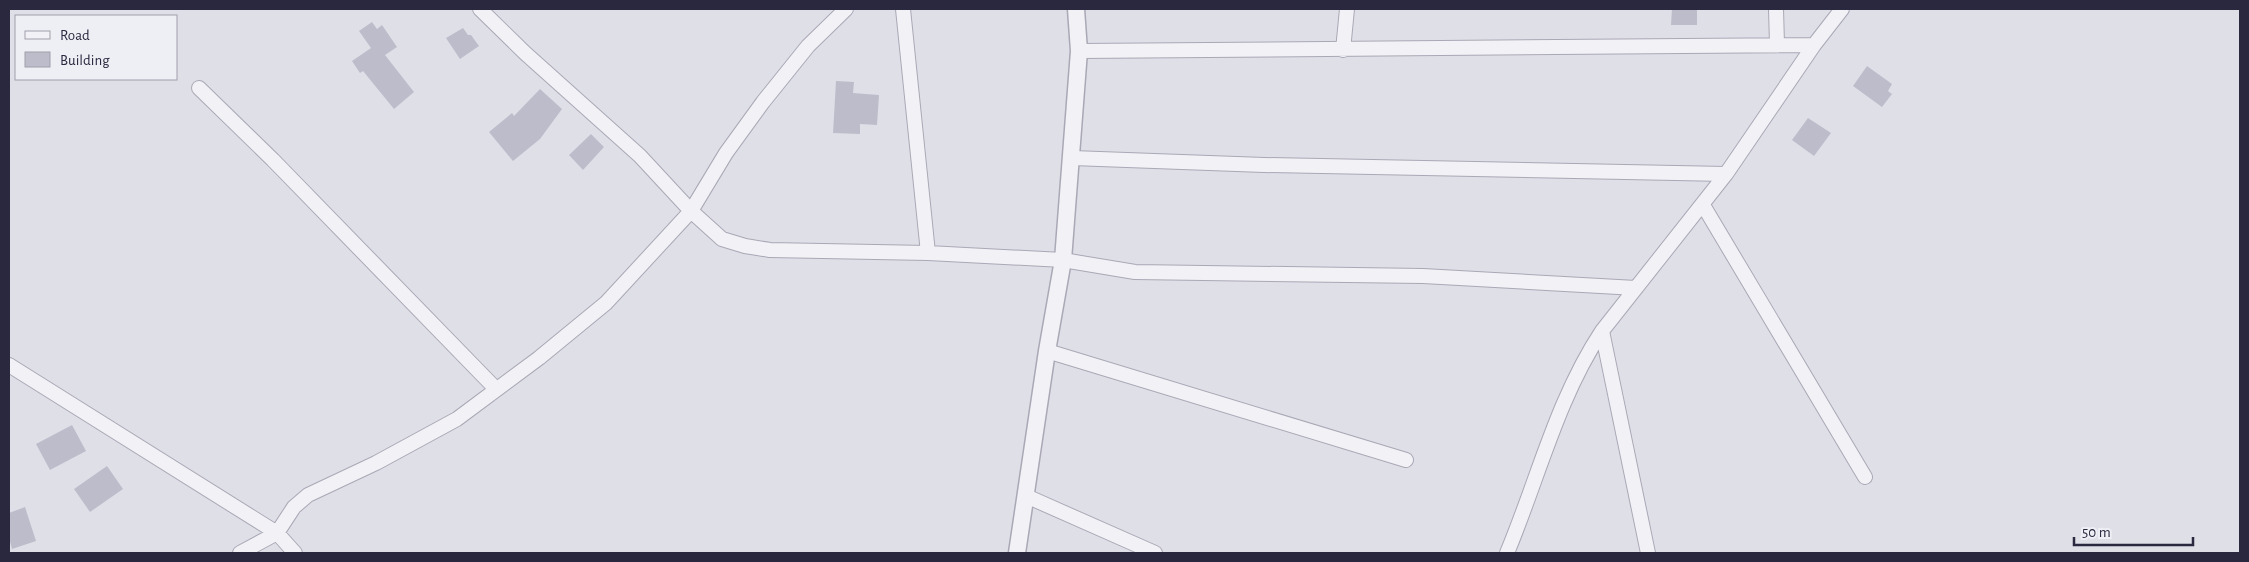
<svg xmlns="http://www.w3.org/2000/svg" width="2249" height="562" font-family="'Alegreya Sans',sans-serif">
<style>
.building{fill:#bdbcca}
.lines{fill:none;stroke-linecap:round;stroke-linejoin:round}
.minor-casing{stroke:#a9a8b5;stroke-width:16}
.tertiary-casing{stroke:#a9a8b5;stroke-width:19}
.minor{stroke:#f2f1f6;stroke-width:14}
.tertiary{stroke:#f2f1f6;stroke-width:16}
</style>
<rect width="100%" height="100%" fill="#dfdfe8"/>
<path class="building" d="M 1672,9 L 1697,9 L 1697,25 L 1671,25 Z
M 372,22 L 377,29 L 382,25 L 397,47 L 385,55 L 414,92 L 394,109 L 363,71 L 360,73 L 352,61 L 371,48 L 359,31 Z
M 463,28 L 468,35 L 471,35 L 479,46 L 460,59 L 446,38 Z
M 1867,66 L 1892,84 L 1888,91 L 1892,94 L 1882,107 L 1853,86 Z
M 836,81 L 854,82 L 853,93 L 879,95 L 877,125 L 860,124 L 860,134 L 833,133 Z
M 540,89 L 562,109 L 540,139 L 513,161 L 489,132 L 512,113 L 514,116 Z
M 1808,118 L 1831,133 L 1814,156 L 1792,140 Z
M 591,134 L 604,147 L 583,170 L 569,155 Z
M 72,425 L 86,451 L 50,470 L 36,444 Z
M 107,466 L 123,489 L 90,512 L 74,489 Z
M 25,507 L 36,541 L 12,549 L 9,538 L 9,513 Z"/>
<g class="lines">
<g class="minor-casing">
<path id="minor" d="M 480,9 L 525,53 L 640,156 L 691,211 L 722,239 L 745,246 L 770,250 L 928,253 L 1063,260 L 1135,272 L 1423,276 L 1636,288
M 903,9 L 928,253
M 1776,9 L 1777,44
M 1343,50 L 1347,9
M 1079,51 L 1814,45
M 199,88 L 273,160 L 496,389
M 1072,158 L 1264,165 L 1726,174
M 1703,205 L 1865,477
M 1602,331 L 1648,553
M 1047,351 L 1406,460
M 9,365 L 277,533 L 295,553
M 1026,496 L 1155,553
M 240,553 L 277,533 L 294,507 L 308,495 L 376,463 L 457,419 L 539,358 L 606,303 L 691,211 L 726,153 L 763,102 L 808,46 L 846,9
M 1507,553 C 1538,479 1557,399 1602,331 L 1726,174 L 1814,45 L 1842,9"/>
</g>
<g class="tertiary-casing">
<path id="tertiary" d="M 1017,553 L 1047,351 L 1063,260 L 1079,51 L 1076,9"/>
</g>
<use href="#minor" class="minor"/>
<use href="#tertiary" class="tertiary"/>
</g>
<rect width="2249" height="562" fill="none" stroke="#2a283e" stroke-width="20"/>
<rect x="15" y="15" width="162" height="65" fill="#eeeef5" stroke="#a09fac"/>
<rect x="25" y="31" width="25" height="8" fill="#f2f1f6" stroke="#a09fac"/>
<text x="60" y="40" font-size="15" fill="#2a283e">Road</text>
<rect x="25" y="52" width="25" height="15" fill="#bdbcca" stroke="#a09fac"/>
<text x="60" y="65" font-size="15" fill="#2a283e">Building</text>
<path d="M2074 537v8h119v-8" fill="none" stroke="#2a283e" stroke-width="2.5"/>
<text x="2082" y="537" font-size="15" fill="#2a283e" stroke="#eeeef5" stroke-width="4" paint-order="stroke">50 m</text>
</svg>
